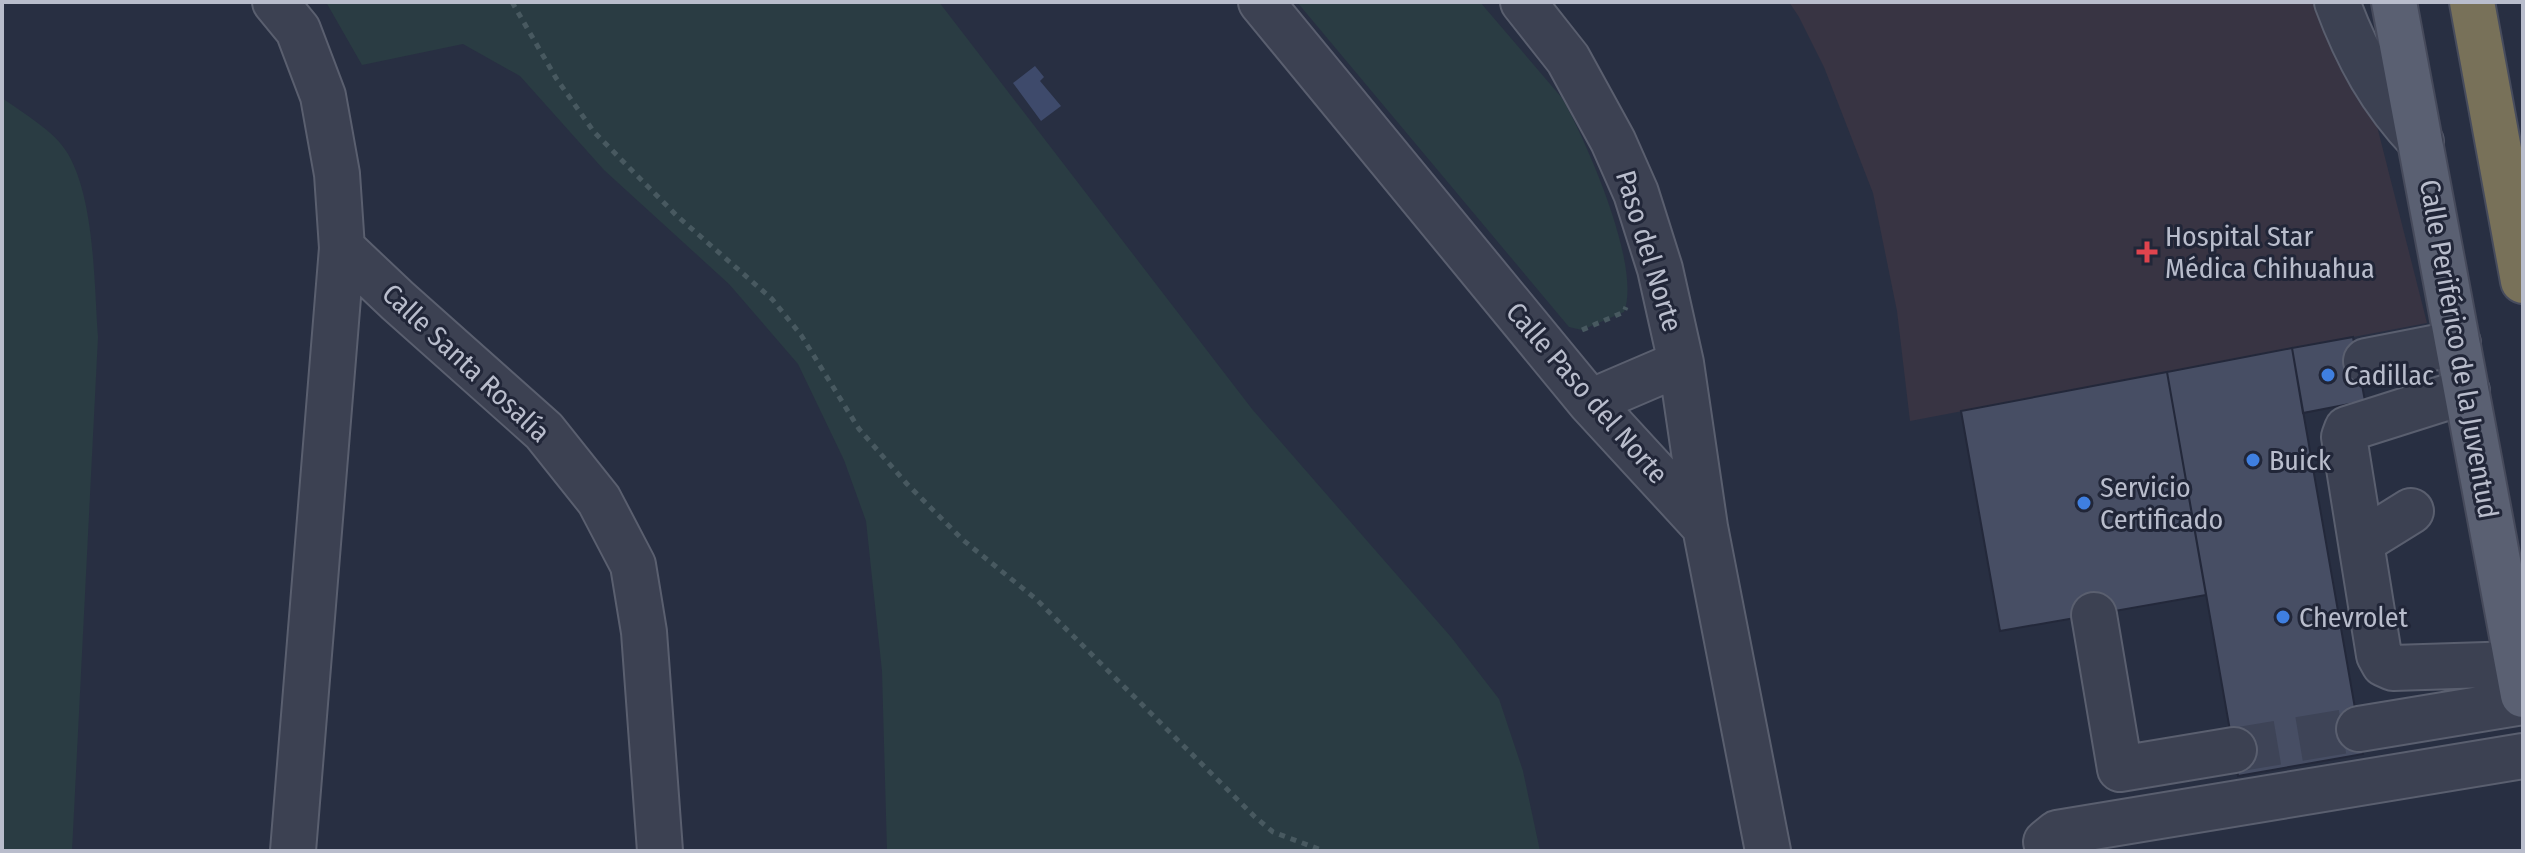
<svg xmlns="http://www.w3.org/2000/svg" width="2525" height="853" font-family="'Fira Sans Condensed',sans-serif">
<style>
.medical{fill:#383443}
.green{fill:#2a3c43}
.water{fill:#3e4a6b}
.building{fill:#474e64;stroke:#23283a;stroke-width:2}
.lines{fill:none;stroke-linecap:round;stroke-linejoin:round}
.minor-tunnel{stroke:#3e4457;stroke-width:44;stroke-dasharray:44 22;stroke-linecap:butt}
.minor-casing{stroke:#5a5f6f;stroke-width:48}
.major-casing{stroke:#464a5b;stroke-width:48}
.highway-casing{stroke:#474c5d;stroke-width:48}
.path{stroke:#485960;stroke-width:5;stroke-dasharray:6 6;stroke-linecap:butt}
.minor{stroke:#3c4152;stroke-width:44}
.major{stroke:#5a6072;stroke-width:44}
.highway{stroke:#787159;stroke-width:44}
.health-dot{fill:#e0444e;stroke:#212638;stroke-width:3}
.shop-dot{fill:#3f7fe0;stroke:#212638;stroke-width:3}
.labels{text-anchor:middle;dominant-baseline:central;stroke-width:6;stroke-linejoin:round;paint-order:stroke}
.poi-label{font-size:28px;fill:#b9bdcc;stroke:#212638;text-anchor:start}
.street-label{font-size:28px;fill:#b9bdcc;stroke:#212638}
</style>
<rect width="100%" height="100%" fill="#282f42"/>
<path class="medical" d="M 1789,2 L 2353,2 L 2378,130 L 2427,323 L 1910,421 L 1897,311 L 1873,193 L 1824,67 L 1799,17 Z"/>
<path class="green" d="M 326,2 L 939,2 L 1252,409 L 1451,637 L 1499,699 L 1523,771 L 1540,851 L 887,851 L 882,671 L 866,521 L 844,460 L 798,364 L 729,284 L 604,170 L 520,76 L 463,44 L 362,65 Z
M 1297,2 L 1480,2 L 1562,98 C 1586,140 1642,267 1624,312 L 1582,330 L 1569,327 Z
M 2,98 C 23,113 56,132 68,154 C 95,201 94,284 98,337 L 72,851 L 2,851 Z"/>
<path class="water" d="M 1035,66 L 1044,77 L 1040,81 L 1061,106 L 1041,121 L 1013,83 Z"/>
<path class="building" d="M 2353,337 L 2365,401 L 2303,413 L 2292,348 Z
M 2292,348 L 2363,754 L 2238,776 L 2167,372 Z
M 2167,372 L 2206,595 L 2000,631 L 1961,411 Z"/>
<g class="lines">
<path class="minor-tunnel" d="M 2234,750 L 2359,729"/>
<g class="minor-casing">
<path id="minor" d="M 275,2 L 298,30 L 323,96 L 337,174 L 342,248 L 293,851
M 1261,2 L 1590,402 L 1705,527
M 1523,2 L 1568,59 L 1613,141 L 1636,193 L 1660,269 L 1681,363 L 1705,527 L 1768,851
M 2337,2 C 2357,56 2381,100 2421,142
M 342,248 L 398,301 L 544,431 L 599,500 L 633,565 L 644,632 L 660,851
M 2366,361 L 2458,343
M 2467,391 L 2347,429 L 2344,437 L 2379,655 L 2384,664 L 2393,668 L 2517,664
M 1590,402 L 1681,363
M 2361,542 L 2411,511
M 2094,615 L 2120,769 L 2234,750
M 2359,729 L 2523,702
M 2046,842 L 2057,833 L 2523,756"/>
</g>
<g class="major-casing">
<path id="major" d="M 2394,2 L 2523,695"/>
</g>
<g class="highway-casing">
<path id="highway" d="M 2472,2 L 2523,281"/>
</g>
<path class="path" d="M 512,2 L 556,78 L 594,132 L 676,215 L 772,299 L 801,335 L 859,429 L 907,484 L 963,540 L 1036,599 L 1255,817 L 1273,832 L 1324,851
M 1582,330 L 1624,312 L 1626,307"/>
<use href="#minor" class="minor"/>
<use href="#major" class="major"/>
<use href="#highway" class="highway"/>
</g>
<path class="health-dot" d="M2143 240h8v8h8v8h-8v8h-8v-8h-8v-8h8z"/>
<g class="shop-dot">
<circle cx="2328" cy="375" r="8"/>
<circle cx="2253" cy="460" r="8"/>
<circle cx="2084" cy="503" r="8"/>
<circle cx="2283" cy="617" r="8"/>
</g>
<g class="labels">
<g class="poi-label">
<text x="2165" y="236">Hospital Star<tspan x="2165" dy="32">Médica Chihuahua</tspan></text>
<text x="2344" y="375">Cadillac</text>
<text x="2269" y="460">Buick</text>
<text x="2100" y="487">Servicio<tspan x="2100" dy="32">Certificado</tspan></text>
<text x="2299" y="617">Chevrolet</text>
</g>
<g class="street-label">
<text transform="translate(1649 251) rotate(73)">Paso del Norte</text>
<text transform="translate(2459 349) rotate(80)">Calle Periférico de la Juventud</text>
<text transform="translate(466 363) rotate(43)">Calle Santa Rosalía</text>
<text transform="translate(1587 393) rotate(49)">Calle Paso del Norte</text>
</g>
</g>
<rect width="2525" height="853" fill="none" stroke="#b9bdcc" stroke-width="8"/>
</svg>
